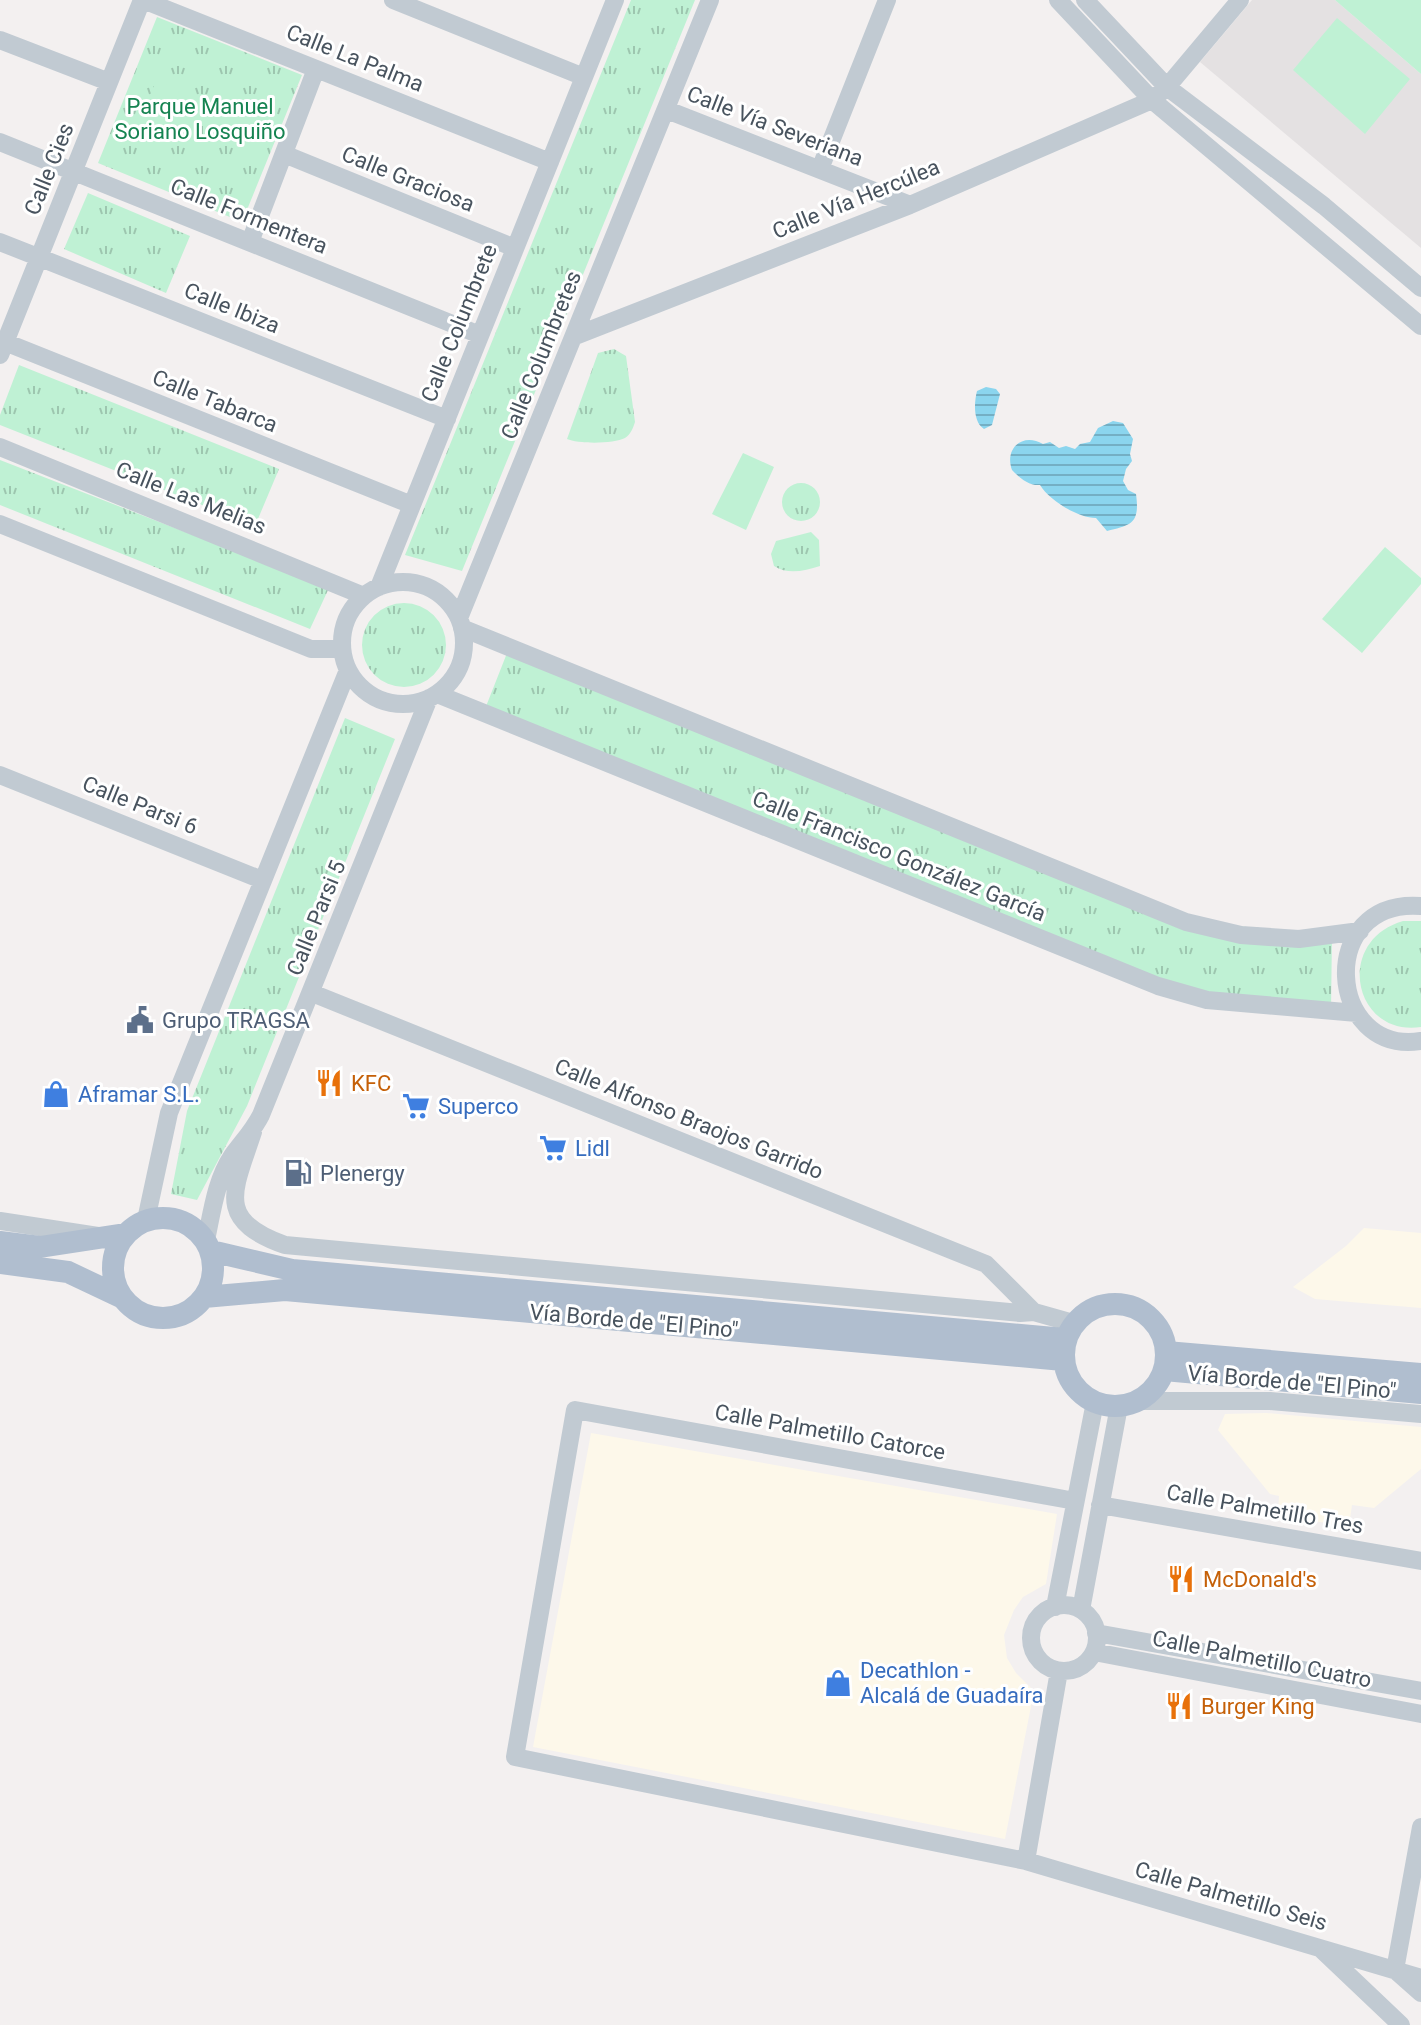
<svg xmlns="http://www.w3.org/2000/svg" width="1421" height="2025" font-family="Roboto,sans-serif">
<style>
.commercial{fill:#fdf8ea}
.education{fill:#e4e1e2}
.grass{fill:url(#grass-tufts)}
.pitch{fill:#bff1d4}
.water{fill:url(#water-rules)}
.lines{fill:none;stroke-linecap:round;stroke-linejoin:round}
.minor{stroke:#c1cad2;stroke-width:18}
.major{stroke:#b0becf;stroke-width:22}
.labels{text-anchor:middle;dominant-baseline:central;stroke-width:6;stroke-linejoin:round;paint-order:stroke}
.street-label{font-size:22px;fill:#48535e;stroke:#fff}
.park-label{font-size:22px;fill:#158351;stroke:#fff}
.service-label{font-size:22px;fill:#4e5e75;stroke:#fff;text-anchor:start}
.food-label{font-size:22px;fill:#c56008;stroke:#fff;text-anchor:start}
.shop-label{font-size:22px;fill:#366cbe;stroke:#fff;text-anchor:start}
</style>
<defs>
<pattern id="grass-tufts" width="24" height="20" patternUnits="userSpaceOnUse" patternTransform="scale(2)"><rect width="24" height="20" fill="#bff1d4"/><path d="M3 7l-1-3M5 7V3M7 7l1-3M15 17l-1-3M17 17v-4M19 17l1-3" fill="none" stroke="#9dc6af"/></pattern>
<pattern id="water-rules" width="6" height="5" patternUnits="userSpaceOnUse" patternTransform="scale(2)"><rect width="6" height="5" fill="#8bd5ee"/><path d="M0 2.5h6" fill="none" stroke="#74afc4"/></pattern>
</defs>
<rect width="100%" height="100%" fill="#f3f0f0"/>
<path class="commercial" d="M 1364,1228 L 1421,1233 L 1421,1308 L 1315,1299 L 1293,1287 L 1346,1246 Z
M 1266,1413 L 1421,1427 L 1421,1469 L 1374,1508 L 1352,1505 L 1349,1526 L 1290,1518 L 1291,1513 L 1278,1511 L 1279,1496 L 1270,1494 L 1218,1430 L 1225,1414 Z
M 591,1433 L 1057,1514 L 1046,1584 L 1023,1597 L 1014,1610 L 1004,1635 L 1007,1658 L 1016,1673 L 1034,1691 L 1005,1839 L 533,1747 Z"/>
<path class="education" d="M 1252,0 L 1335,0 L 1421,74 L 1421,248 L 1200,62 Z"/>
<path class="grass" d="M 631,0 L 695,0 L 462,571 L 405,555 Z
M 157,17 L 302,75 L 242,222 L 98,163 Z
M 88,193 L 190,236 L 166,293 L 64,249 Z
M 614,349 L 626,356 L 635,422 C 633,428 631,434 625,438 C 614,444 578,444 567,439 L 598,353 Z
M 19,365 L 279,469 L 255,526 L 0,425 L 0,415 Z
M 0,460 L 329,588 L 310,629 L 0,505 Z
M782 502a19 19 0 1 1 38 0a19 19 0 1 1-38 0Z
M 811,532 L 819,540 L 820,566 C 804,571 788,575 774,566 L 771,554 L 776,541 Z
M362 645a42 42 0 1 1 84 0a42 42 0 1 1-84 0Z
M 509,648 L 1186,922 L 1332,934 L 1331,1010 L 1207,1000 L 483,714 Z
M 345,718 L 395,739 L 247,1106 L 197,1200 L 171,1194 L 187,1111 Z
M 1403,921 L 1421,921 L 1421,1027 C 1353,1037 1334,941 1403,921 Z"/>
<path class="pitch" d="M 1335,0 L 1421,0 L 1421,74 Z
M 1337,18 L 1410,79 L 1365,134 L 1293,70 Z
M 156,80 L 180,89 L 162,132 L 139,124 Z
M 743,453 L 774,467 L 746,530 L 712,514 Z
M 1385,547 L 1421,578 L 1421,584 L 1362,653 L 1322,619 Z"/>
<path class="water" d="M 986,387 L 996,389 L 1000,394 L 992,425 L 984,429 C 973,422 974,403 977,391 Z
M 1113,421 L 1123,423 L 1133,439 L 1130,454 L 1132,461 L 1126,469 L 1123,481 L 1128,490 L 1136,494 C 1140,523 1132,525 1107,531 L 1096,518 C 1078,518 1049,500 1040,485 C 1029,486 1020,478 1012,470 C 1004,448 1023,432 1043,444 L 1050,442 L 1059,448 L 1066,446 L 1075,449 L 1080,444 L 1090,442 L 1098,428 Z"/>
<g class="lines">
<path class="minor" d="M 143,0 L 550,162
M 393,0 L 584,77
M 1058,0 L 1152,100 L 1421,326
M 1085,0 L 1167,87 L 1324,206 L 1421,288
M 0,40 L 109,82
M 667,110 L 910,205
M 0,142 L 480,335
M 284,154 L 515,248
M 820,169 L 887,0
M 0,242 L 447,419
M 250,242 L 316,69
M 575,336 L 910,205 L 1152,100 L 1167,87 L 1240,0
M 0,340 L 412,505
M 0,355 L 142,0
M 0,447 L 364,596
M 0,524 L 311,649 L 342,649
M342 643a61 61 0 1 1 122 0a61 61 0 1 1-122 0Z
M 379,587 L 615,0
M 459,618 L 710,0
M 462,628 L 1186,922 L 1241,935 L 1299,939 L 1360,931
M 437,694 L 1158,986 L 1207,1000 L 1357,1013
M 0,775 L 262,880
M 1421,906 C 1315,898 1327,1056 1421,1041
M 312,993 L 986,1264 L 1034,1312
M 253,1132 C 234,1190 214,1220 285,1245 L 1020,1313 L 1034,1312 L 1073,1323
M 146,1220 L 169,1113 L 348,670
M 0,1221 L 98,1236
M 206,1240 C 212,1212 216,1180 232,1156 C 242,1142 253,1131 261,1115 L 429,698
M 1136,1401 L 1270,1401 L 1421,1414
M 1075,1501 L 575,1410 L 515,1757 L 1026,1861 L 1421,1978
M 1100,1505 L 1421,1561
M1031 1638a33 33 0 1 1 66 0a33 33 0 1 1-66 0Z
M 1055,1607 L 1095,1402
M 1081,1610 L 1119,1406
M 1096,1633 L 1421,1691
M 1094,1652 L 1421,1714
M 1421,1827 L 1395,1970 L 1421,1993
M 1026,1861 L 1059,1671
M 1322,1950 L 1401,2025"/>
<path class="major" d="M113 1268a50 50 0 1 1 100 0a50 50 0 1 1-100 0Z
M 0,1242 L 40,1247 L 125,1234
M 211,1251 L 292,1270 L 1065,1339
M 0,1263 L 68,1272 L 123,1298
M 204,1297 L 285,1290 L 1063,1360
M1064 1355a51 51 0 1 1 102 0a51 51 0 1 1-102 0Z
M 1166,1352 L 1421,1374
M 1164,1370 L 1421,1393"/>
</g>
<defs>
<g id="civic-bare" transform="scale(2.16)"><path d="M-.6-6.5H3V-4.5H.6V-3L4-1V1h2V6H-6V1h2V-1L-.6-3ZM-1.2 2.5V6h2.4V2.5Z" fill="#5c6f8a" stroke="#fff" stroke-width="2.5" paint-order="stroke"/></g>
<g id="restaurant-bare" transform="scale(2.16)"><path d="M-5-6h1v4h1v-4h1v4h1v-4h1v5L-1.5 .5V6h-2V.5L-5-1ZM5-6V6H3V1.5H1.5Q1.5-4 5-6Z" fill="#e8710a" stroke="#fff" stroke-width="2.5" paint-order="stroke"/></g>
<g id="shop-bare" transform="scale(2.16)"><path d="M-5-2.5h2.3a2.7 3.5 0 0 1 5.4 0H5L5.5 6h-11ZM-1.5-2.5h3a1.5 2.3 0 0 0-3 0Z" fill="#3f7fe0" stroke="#fff" stroke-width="2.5" paint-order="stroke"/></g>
<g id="supermarket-bare" transform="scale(2.16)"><path d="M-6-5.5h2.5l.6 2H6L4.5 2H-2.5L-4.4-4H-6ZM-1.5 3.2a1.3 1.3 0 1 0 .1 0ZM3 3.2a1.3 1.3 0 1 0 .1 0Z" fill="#3f7fe0" stroke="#fff" stroke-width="2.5" paint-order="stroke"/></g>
<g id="fuel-bare" transform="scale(2.16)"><path d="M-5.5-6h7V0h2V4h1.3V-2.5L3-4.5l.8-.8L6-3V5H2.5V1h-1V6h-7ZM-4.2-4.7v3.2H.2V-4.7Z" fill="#5c6f8a" stroke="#fff" stroke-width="2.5" paint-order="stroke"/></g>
</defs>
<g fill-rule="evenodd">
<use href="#civic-bare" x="140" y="1020"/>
<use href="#restaurant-bare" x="329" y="1083"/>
<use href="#shop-bare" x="56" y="1094"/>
<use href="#supermarket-bare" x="416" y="1106"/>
<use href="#supermarket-bare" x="553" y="1148"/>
<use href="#fuel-bare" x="298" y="1173"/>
<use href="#restaurant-bare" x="1181" y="1579"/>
<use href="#shop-bare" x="838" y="1683"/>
<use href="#restaurant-bare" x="1179" y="1706"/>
</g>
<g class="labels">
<g class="street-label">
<text transform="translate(355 58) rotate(22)">Calle La Palma</text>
<text transform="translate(775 126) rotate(21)">Calle Vía Severiana</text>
<text transform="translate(49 169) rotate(-68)">Calle Cies</text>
<text transform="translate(408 179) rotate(22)">Calle Graciosa</text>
<text transform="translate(856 199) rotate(-22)">Calle Vía Hercúlea</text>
<text transform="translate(249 216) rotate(22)">Calle Formentera</text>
<text transform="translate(232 308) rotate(22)">Calle Ibiza</text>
<text transform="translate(459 323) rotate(-68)">Calle Columbrete</text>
<text transform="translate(541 355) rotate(-68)">Calle Columbretes</text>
<text transform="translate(215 401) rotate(22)">Calle Tabarca</text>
<text transform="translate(191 498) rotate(22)">Calle Las Melias</text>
<text transform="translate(140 805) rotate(22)">Calle Parsi 6</text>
<text transform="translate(899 856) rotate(22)">Calle Francisco González García</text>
<text transform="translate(316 918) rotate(-68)">Calle Parsi 5</text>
<text transform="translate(689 1119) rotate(22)">Calle Alfonso Braojos Garrido</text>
<text transform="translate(634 1321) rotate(5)">Vía Borde de "El Pino"</text>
<text transform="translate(1292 1382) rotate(5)">Vía Borde de "El Pino"</text>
<text transform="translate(830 1432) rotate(10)">Calle Palmetillo Catorce</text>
<text transform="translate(1265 1509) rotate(10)">Calle Palmetillo Tres</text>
<text transform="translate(1262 1659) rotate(11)">Calle Palmetillo Cuatro</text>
<text transform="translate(1231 1896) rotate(16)">Calle Palmetillo Seis</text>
</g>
<g class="park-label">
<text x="200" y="106">Parque Manuel<tspan x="200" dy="25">Soriano Losquiño</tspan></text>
</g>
<g class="service-label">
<text x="162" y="1020">Grupo TRAGSA</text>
<text x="320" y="1173">Plenergy</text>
</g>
<g class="food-label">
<text x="351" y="1083">KFC</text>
<text x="1203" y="1579">McDonald's</text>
<text x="1201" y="1706">Burger King</text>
</g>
<g class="shop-label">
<text x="78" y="1094">Aframar S.L.</text>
<text x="438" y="1106">Superco</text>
<text x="575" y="1148">Lidl</text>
<text x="860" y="1670">Decathlon -<tspan x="860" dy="25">Alcalá de Guadaíra</tspan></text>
</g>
</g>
</svg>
